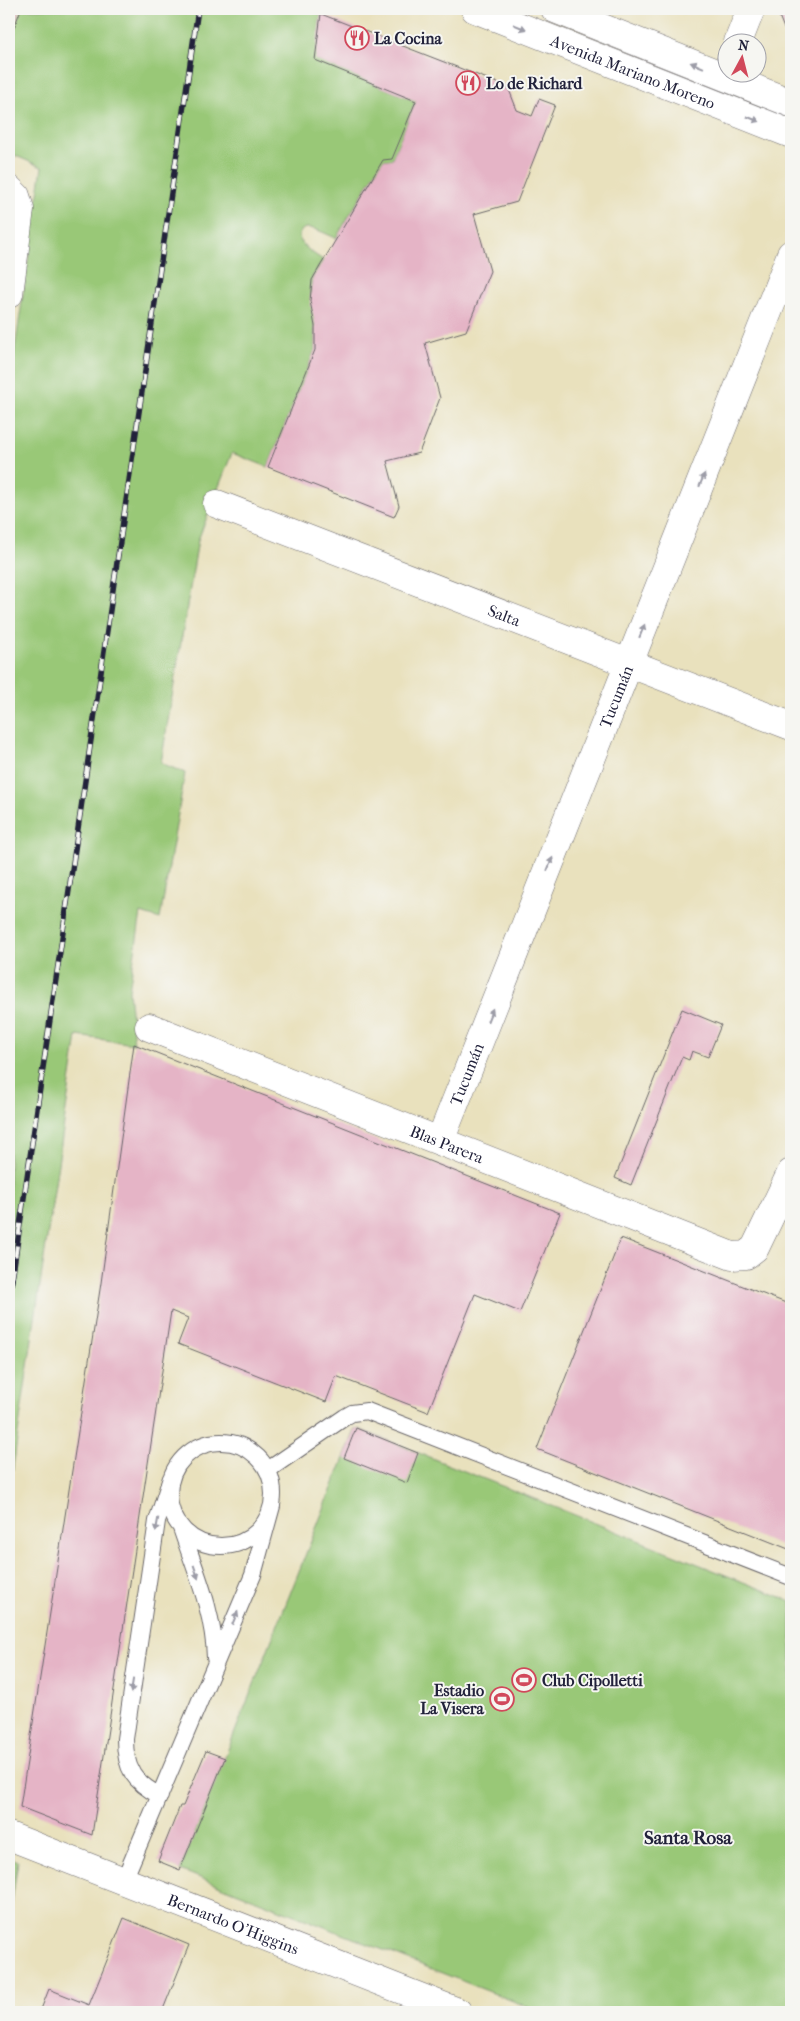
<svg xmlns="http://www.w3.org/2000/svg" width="800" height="2021" font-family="'IM FELL French Canon',serif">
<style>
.green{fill:#99c877;stroke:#5e7559}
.building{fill:#e5b4c6}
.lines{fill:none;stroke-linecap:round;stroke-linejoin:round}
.lane-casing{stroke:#686568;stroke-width:18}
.street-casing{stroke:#686568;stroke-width:29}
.secondary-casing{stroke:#686568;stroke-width:29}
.primary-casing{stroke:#686568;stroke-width:29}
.lane{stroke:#fff;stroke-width:16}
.street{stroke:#fff;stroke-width:28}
.secondary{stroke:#fff;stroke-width:28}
.primary{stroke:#fff;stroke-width:28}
.rail-casing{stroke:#22223b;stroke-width:5.5}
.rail{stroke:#f6f6f2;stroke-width:4;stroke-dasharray:11;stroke-linecap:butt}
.oneway{fill:#9c9ca7}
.labels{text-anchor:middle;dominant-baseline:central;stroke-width:4;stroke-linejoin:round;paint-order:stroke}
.poi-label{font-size:16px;font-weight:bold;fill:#22223b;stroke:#f6f6f2;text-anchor:start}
.street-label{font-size:16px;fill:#22223b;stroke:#f6f6f2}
.quarter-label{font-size:19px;font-weight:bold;fill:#22223b;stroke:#f6f6f2}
</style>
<rect width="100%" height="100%" fill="#f6f6f2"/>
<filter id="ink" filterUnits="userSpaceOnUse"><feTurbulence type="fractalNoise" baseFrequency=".02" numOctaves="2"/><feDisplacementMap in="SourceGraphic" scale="10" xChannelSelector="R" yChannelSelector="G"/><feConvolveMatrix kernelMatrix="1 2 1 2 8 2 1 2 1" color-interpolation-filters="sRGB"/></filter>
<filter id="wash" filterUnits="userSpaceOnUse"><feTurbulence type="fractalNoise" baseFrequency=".0096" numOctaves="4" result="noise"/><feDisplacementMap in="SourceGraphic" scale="20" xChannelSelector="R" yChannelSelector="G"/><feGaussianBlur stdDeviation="1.12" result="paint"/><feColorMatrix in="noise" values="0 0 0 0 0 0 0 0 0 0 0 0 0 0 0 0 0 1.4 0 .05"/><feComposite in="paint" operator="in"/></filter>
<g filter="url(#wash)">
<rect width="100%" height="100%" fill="#e9e1bd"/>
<path class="green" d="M 9,9 L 307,9 L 321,14 L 316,60 L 416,101 L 392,159 L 383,160 L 336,238 C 328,235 318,229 309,228 C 306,228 304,228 302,230 C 291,241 316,255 323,260 L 313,276 L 310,290 L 315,326 L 315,350 L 268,467 L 232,453 L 198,540 L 161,763 L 185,773 L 160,919 L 141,913 L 129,990 L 134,1044 L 77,1036 L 9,1494 L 9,389 L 42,167 L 9,153 Z
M 356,1428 L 791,1601 L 791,2012 L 541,2012 L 180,1870 Z
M 9,1857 L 18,1861 L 9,1922 Z"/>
<g id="blocks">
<path class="building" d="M 9,9 L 21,9 L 9,41 Z
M 782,9 L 791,9 L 791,34 L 785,31 L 779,16 Z
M 321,14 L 508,87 L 517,110 L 532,116 L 539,99 L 555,105 L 517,202 L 474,214 L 490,271 L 466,331 L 425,343 L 440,398 L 419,453 L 387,461 L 399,506 L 394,517 L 268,467 L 315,350 L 315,326 L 310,301 L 312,280 L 383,160 L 392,159 L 416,101 L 315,60 Z
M 682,1009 L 721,1025 L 708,1057 L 692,1051 L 689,1060 L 682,1057 L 631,1185 L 615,1178 Z
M 134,1044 L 560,1213 L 520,1312 L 475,1294 L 428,1412 L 336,1376 L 326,1402 L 178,1344 L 188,1318 L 171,1311 L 92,1835 L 20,1807 L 101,1283 Z
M 621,1238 L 791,1305 L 791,1550 L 537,1449 Z
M 356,1428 L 418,1453 L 407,1483 L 344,1458 Z
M 206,1751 L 225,1758 L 180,1870 L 158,1861 L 180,1806 L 183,1806 Z
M 124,1918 L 189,1945 L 162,2012 L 40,2012 L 49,1989 L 89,2005 Z"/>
</g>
</g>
<g filter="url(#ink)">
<use href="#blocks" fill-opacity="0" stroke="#686568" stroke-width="1"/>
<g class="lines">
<g class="lane-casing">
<path id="lane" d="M169 1494a52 52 0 1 1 104 0a52 52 0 1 1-104 0Z
M 268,1470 L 345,1417 L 352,1413 L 367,1411 L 791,1577
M 181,1528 C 195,1570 214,1612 215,1658
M 160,1796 C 134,1782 125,1769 125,1739 L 157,1521 L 171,1478
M 124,1880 L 253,1575 L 272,1506"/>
</g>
<g class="street-casing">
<g id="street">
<path d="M 738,42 L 751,9"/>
<path d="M 9,189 L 16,196 L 20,209 L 9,294"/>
<path id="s1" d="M 217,504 L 791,726"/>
<path id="s2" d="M 149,1027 L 732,1256 L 746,1255 L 755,1248 L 791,1173"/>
<path id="s3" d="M 440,1141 L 791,254"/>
</g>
</g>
<g class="secondary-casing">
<g id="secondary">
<path id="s4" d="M 9,1836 L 458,2012"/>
</g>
</g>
<g class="primary-casing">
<g id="primary">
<path id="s5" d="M 475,9 L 791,134"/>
<path d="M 555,9 L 791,103"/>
</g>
</g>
<use href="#lane" class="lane"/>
<use href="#street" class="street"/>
<use href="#secondary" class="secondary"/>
<use href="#primary" class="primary"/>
<g class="rail-casing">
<path id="rail" d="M 9,1300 L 198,9"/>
</g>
<use href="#rail" class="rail"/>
</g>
<defs><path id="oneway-solid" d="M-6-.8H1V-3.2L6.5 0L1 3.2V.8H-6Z" transform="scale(1.25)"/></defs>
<g class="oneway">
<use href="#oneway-solid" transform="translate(520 27) rotate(22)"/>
<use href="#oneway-solid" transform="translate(697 65) rotate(-158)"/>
<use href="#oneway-solid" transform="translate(753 119) rotate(22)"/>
<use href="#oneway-solid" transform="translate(702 480) rotate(-68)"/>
<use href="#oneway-solid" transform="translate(642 631) rotate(-68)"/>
<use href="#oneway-solid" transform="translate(550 864) rotate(-68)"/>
<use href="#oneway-solid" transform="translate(490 1015) rotate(-68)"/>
<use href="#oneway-solid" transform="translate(157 1525) rotate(100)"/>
<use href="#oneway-solid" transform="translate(196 1572) rotate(71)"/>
<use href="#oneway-solid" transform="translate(235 1618) rotate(-67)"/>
<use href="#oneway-solid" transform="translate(132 1686) rotate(99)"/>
</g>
</g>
<defs>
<g id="restaurant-ring" transform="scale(1.25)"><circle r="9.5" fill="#f6f6f2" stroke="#d1495b" stroke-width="1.5"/><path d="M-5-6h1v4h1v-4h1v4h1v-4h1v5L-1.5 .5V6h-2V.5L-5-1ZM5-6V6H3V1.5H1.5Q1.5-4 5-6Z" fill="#d1495b"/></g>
<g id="stadium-ring" transform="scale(1.25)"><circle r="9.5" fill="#f6f6f2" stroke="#d1495b" stroke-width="1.5"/><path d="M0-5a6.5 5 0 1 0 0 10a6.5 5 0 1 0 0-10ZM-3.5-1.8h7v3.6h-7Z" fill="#d1495b"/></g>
</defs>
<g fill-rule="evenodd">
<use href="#restaurant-ring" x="357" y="38"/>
<use href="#restaurant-ring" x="468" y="83"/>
<use href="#stadium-ring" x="524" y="1680"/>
<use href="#stadium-ring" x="502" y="1699"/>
</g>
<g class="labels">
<g class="poi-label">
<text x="374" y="38">La Cocina</text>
<text x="486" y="83">Lo de Richard</text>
<text x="542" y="1680">Club Cipolletti</text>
<text x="484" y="1690" text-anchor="end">Estadio<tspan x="484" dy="18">La Visera</tspan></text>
</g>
<g class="street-label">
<text stroke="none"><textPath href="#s5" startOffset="170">Avenida Mariano Moreno</textPath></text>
<text stroke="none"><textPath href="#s1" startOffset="308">Salta</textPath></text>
<text stroke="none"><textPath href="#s3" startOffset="478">Tucumán</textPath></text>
<text stroke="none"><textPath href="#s3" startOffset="72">Tucumán</textPath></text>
<text stroke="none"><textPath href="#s2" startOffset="320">Blas Parera</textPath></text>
<text stroke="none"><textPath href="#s4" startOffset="241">Bernardo O'Higgins</textPath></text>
</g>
<g class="quarter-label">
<text x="688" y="1838">Santa Rosa</text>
</g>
</g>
<rect width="800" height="2021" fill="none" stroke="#f6f6f2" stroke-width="30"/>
<g transform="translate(742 58) rotate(7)"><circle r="24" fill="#f6f6f2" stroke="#a1a1a9"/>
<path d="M0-4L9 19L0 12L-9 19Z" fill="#d1495b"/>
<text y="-8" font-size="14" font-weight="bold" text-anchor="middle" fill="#22223b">N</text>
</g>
</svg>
